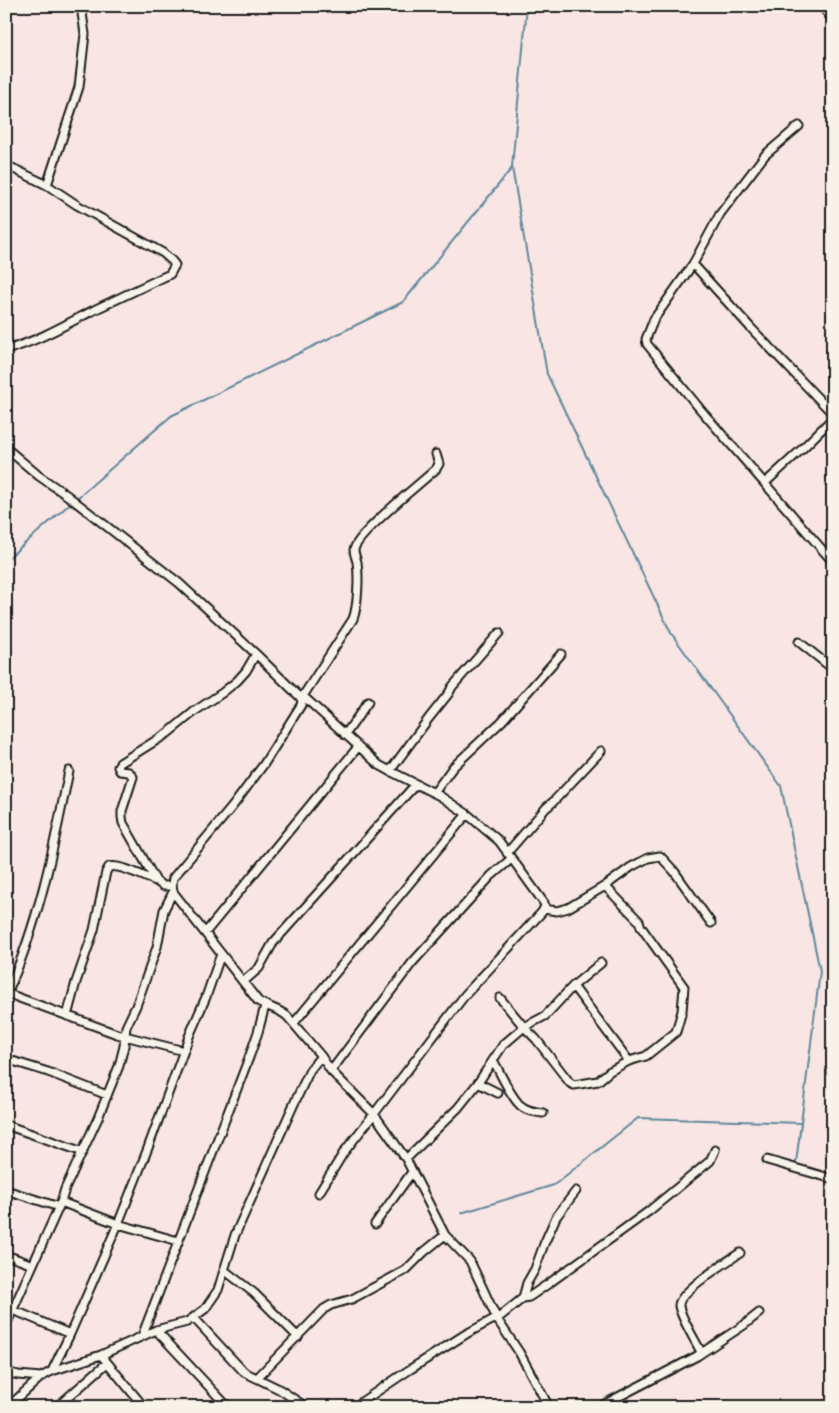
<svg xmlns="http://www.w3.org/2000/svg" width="839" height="1413" font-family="Dekko,sans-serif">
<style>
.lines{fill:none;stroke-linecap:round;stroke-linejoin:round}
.stream{stroke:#60889b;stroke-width:2}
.minor-casing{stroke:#1c1c1c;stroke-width:11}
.minor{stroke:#f7f3e8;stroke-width:7}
</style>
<rect width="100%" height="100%" fill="#f8e5e4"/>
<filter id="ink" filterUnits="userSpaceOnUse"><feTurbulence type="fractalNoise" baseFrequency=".02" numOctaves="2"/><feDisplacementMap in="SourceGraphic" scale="10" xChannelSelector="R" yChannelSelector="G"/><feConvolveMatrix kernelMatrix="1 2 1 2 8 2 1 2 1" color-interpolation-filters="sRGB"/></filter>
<g filter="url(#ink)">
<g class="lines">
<path class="stream" d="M 527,6 L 512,167 L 547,374 L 671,633 L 781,786 L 820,971 L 796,1163
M 76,499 L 171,416 L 403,302 L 512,168
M 6,560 L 72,502
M 461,1213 L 554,1185 L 638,1118 L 801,1123"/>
<g class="minor-casing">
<path id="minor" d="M 822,6 L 833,20
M 832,6 L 833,7
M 799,126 L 765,155 L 720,214 L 693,264 L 654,319 L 646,339 L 647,344 L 700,409 L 833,562
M 6,165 L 47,185 L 77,205 L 163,253 L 172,261 L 175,265 L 170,274 C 145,286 119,298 94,310 C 65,325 38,341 6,350
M 47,185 L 79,87 L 85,34 L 81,6
M 693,264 L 750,327 L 833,414
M 6,448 L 39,476 L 68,496 L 179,583 L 256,654 L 300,697 L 302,701 L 301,705 L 264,764 L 232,807 L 173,878 L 172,884 L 173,892 L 258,1001 C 267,1007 279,1009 287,1016 L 321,1056 L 331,1071 L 374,1114 L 406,1159 L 445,1235 L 470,1261 L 497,1319 L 519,1352 L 549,1407
M 765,483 L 802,449 L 833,418
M 799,642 L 833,669
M 303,696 L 353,619 C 358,606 359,576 357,562 C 356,558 354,554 354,550 C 356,534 422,482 436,469 L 439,464 L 436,454
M 300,697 L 303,696 L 379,765 L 390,771 L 440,796 L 467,814 L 499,841 L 544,903 L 545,906 L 542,912 L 465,995 L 374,1114 L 344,1152 L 319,1193
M 345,735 L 368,702
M 390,771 L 429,718 L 449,693 L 452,687 L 499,633
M 434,793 L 453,767 L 502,721 L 561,654
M 507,853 L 546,808 L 553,802 L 601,751
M 172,886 L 163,886 L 156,881 L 123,823 L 122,817 L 122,811 L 133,777 L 129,772 L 120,771 L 118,767 L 120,763 L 168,733 L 195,711 L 222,693 L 237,681 L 246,671 L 256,654
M 544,909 L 557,911 L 568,908 L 605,886 L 631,867 L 648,858 L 660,856 L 674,871 L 711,923
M 205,933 L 358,747
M 243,982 L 259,968 L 273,943 L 416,784
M 573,986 L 629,1061
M 6,993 L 117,1034 L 184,1051
M 7,993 C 39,923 54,846 69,771
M 500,998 L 524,1027 L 536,1039 L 570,1083 L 574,1085 L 598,1081 L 610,1071 L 629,1061 L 646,1056 L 676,1032 L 682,1011 L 684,987 L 641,927 L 639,921 L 605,886
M 67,1016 L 76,982 L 94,930 L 106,872 L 109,867 C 120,864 144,877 156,881
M 294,1023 L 467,814
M 6,1059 L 48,1072 L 107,1095
M 493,1060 C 500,1072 510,1096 520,1105 C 526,1111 535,1112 543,1113
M 331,1071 L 412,963 L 491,876 L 511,859
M 478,1083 L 498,1093
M 6,1125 L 83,1152
M 406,1159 L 458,1108 L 478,1083 L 503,1045 L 524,1027 L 545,1016 L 573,986 L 601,963
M 767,1160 L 833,1179
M 6,1190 L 59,1207
M 61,1202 L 118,1224 L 178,1241
M 375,1224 L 412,1172
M 6,1255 L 33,1265
M 224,1270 L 254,1293 L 298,1337
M 523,1298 L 527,1283 L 535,1269 L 544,1244 L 556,1217 L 576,1191
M 6,1307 L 70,1334
M 194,1318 L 244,1372 L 279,1389 L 306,1407
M 6,1325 L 61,1202 L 65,1189 L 98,1118 L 119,1066 L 124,1046 L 126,1027 L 136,1006 L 157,947 L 164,910 L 173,892
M 156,1330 L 228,1407
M 142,1336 L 250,1055 L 258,1032 L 265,1006
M 701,1352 C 695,1340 681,1318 679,1306 C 677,1293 728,1261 740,1253
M 101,1355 L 144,1407
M 52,1371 L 70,1334 L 118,1224 L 148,1148 L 190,1034 L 206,997 L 221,954
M 6,1372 L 18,1375 L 41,1377
M 257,1378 L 324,1309 L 331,1305 L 352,1299 L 406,1270 L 424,1252 L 445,1235
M 8,1407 L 41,1377 L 52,1371 L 101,1355 L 156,1330 L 187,1322 L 205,1309 L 218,1290 L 235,1235 L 293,1106 L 310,1070 L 321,1056
M 57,1407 L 107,1363
M 354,1407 L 409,1370 L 466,1334 L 492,1320 L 497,1319 L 523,1298 L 529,1297 L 548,1284 L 649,1211 L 710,1161 L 715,1150
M 599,1407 L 697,1356 L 744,1325 L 759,1313"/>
</g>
<use href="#minor" class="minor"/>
</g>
</g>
<rect width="839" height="1413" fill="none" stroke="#f7f3e8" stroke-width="25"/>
<rect x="12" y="12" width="814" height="1388" fill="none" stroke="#1c1c1c" stroke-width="2" filter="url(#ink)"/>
</svg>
